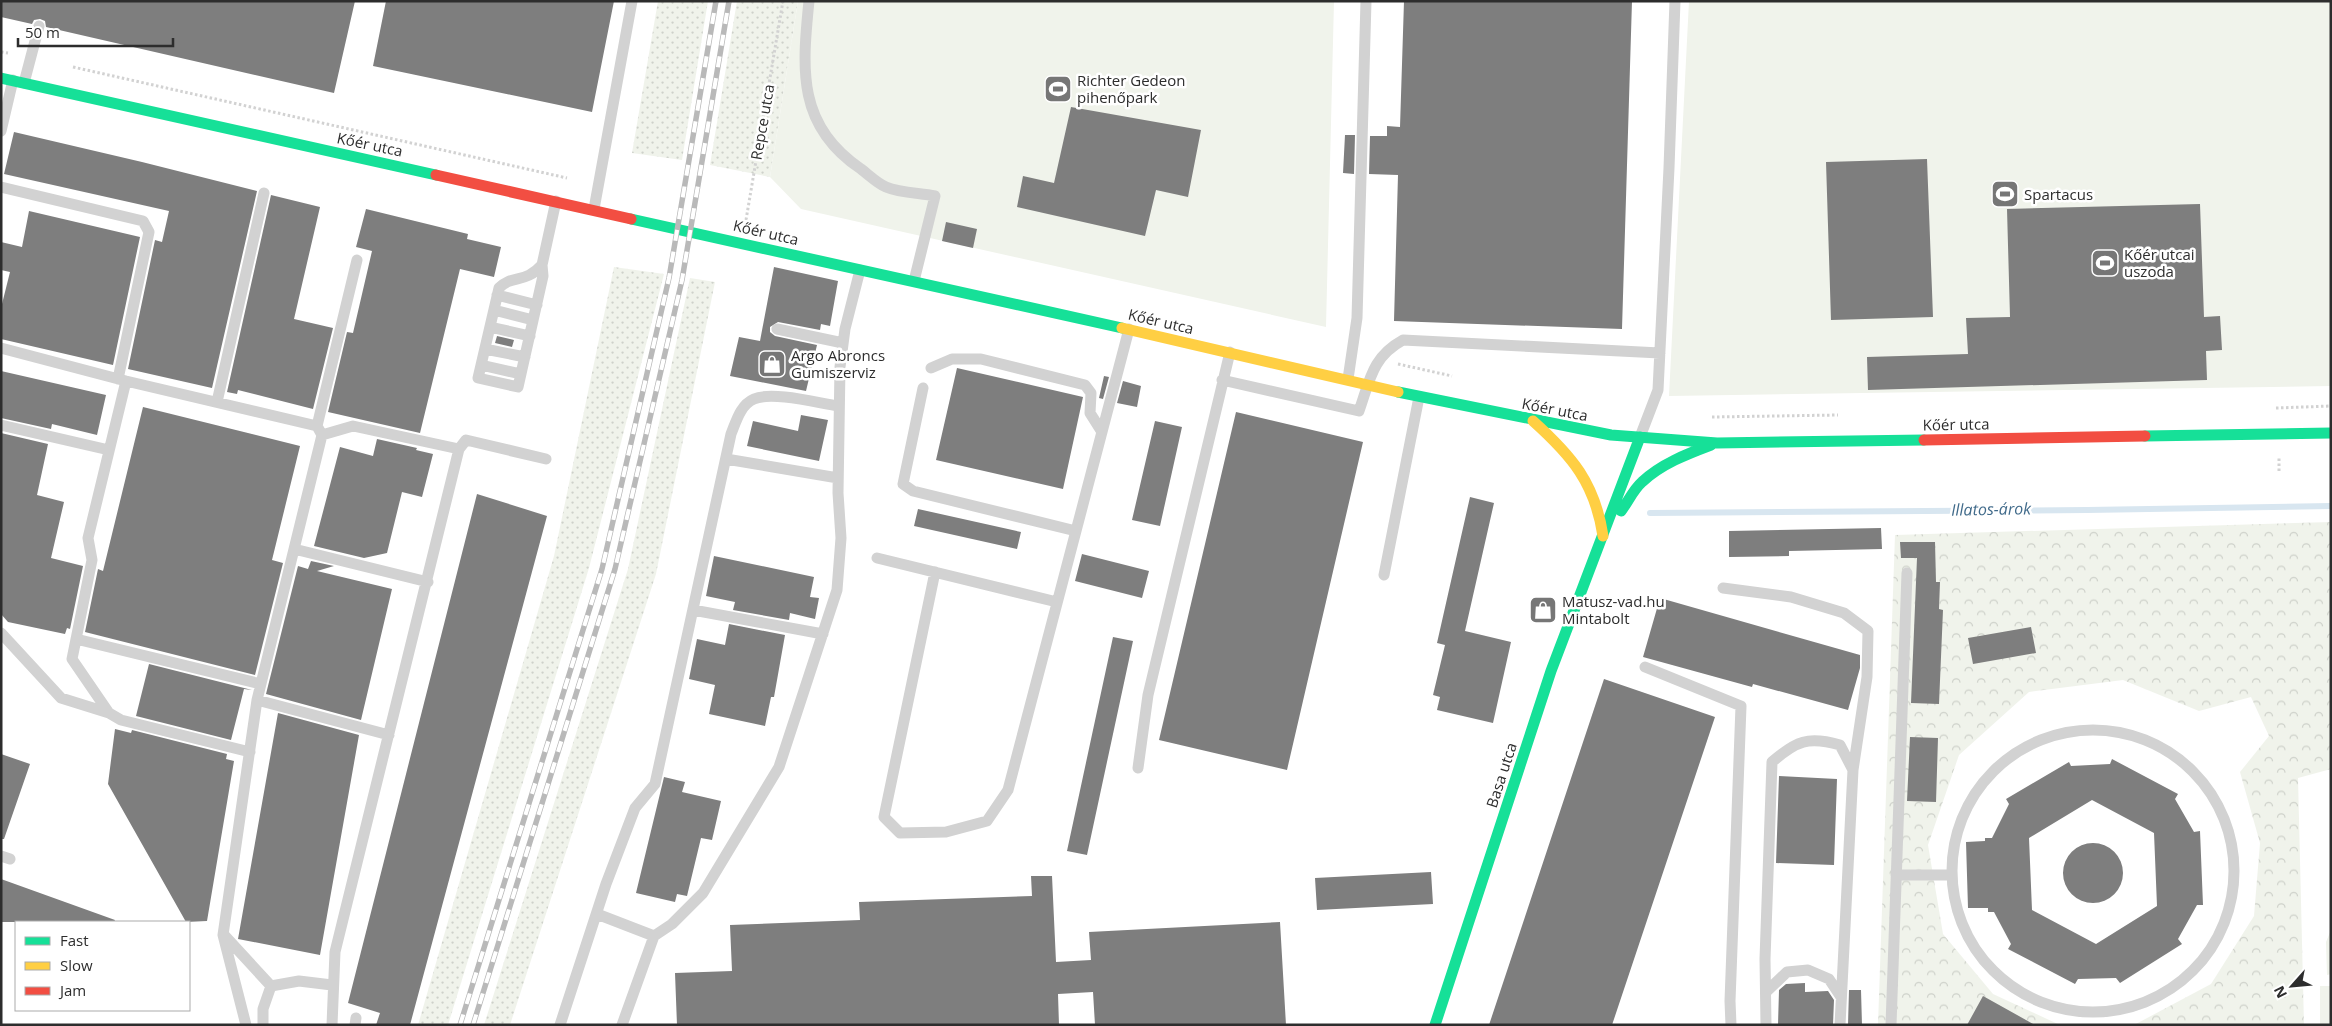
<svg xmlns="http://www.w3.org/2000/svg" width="2332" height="1026" font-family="'Open Sans',sans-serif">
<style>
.grass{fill:url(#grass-dots)}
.forest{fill:url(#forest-crowns)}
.green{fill:#f0f3eb}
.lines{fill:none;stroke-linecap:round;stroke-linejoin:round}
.stream{stroke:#d8e6f0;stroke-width:6}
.building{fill:#7e7e7e;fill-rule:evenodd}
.path{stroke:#d2d2d2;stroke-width:3;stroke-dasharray:2.5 2.5;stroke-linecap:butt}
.lane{stroke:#d2d2d2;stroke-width:11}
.fast{stroke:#16e098;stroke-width:11}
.slow{stroke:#ffcf43;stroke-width:11}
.jam{stroke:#f24e42;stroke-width:11}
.rail-casing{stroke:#b9b9b9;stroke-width:5.5}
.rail{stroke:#fff;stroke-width:4;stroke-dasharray:11;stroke-linecap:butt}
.labels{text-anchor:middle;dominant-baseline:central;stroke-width:5;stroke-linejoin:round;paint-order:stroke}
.poi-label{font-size:15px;fill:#2d2d2d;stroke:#fff;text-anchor:start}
.street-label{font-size:15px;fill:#2d2d2d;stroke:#fff}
.water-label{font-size:16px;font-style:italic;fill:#406a8a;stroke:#fff}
</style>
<defs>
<pattern id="grass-dots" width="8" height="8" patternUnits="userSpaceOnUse" patternTransform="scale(1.25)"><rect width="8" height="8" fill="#f0f3eb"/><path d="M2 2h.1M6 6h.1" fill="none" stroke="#ced1ca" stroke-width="1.8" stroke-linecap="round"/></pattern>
<pattern id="forest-crowns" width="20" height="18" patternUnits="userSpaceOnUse" patternTransform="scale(1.25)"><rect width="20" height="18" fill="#f0f3eb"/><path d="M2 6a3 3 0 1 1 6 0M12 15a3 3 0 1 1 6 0" fill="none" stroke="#ced1ca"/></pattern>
</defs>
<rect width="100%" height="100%" fill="#fff"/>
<path class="grass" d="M 658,1 L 708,1 L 682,160 L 632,153 Z
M 737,1 L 798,1 L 770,177 L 710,165 Z
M 614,267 L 664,274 L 589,568 L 448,1025 L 418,1025 L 554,556 Z
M 690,278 L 715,282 L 656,574 L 510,1025 L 484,1025 L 628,569 Z"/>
<path class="forest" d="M 2331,522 L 2331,769 L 2298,778 L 2304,1025 L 2134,1025 L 2211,984 L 2254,916 L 2260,843 L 2240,772 L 2269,736 L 2251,697 L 2199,711 L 2123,680 L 2029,692 L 1959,755 L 1928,845 L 1943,934 L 1993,994 L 2060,1025 L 1878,1025 L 1895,535 Z"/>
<path class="green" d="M 798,1 L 1334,1 L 1326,327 L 801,209 L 770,177 Z
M 1689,1 L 2331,1 L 2331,386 L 1669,396 Z
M 2331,930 L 2331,974 L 2327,975 L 2326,942 Z
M 2320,986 L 2331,986 L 2331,1025 L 2320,1025 Z"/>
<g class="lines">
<path class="stream" d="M 1650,513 L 2087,510 L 2331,506"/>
</g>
<path class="building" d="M 1,1 L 355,1 L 334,93 L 46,27 L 45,21 L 40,19 L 34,20 L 32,24 L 1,17 Z
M 386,1 L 614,1 L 592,112 L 373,66 Z
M 1404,1 L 1632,1 L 1622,329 L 1394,321 L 1398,175 L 1369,174 L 1370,136 L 1387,136 L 1387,126 L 1400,127 Z
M 1071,107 L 1201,130 L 1188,197 L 1156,190 L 1145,236 L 1017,207 L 1023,176 L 1054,183 Z
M 14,132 L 142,162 L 257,191 L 212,388 L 128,369 L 155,240 L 162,242 L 169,211 L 4,174 Z
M 1345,135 L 1355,135 L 1354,174 L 1343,173 Z
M 1927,159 L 1933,317 L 1831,320 L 1826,162 Z
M 271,195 L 320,207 L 294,319 L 333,328 L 313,409 L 238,390 L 237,394 L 227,392 Z
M 2200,204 L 2204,317 L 2220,316 L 2222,350 L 2206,351 L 2207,380 L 1868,390 L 1867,357 L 1968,354 L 1966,318 L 2010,317 L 2007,209 Z
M 366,209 L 468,234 L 467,239 L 501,247 L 494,277 L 460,269 L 420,433 L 328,412 L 347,332 L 353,333 L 372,251 L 356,247 Z
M 29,211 L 140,237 L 113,365 L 1,339 L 1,308 L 10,272 L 1,270 L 1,242 L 22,247 Z
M 946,222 L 977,229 L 973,248 L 942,241 Z
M 774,267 L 838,281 L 830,326 L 821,324 L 820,330 L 778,322 L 770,327 L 770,332 L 775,336 L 817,345 L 806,391 L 730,376 L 739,337 L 760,341 Z
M 497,336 L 514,340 L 512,347 L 495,343 Z
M 957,368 L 1083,397 L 1063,489 L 936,460 Z
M 1,371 L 106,395 L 97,435 L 52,424 L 51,429 L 1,418 Z
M 1104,376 L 1109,377 L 1103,399 L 1099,398 Z
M 1123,381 L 1141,386 L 1137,407 L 1117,403 Z
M 143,407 L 300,446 L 272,560 L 283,563 L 255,675 L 85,632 L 98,569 L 103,571 Z
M 1236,412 L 1363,442 L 1287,770 L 1159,740 Z
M 801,415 L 828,420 L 819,461 L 747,446 L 753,421 L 798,431 Z
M 1155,421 L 1182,427 L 1160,526 L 1132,520 Z
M 1,433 L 48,444 L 37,495 L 64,502 L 51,558 L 83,566 L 70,629 L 67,628 L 65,634 L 8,622 L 1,614 Z
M 377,439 L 417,448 L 416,450 L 433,454 L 422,497 L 402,492 L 387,553 L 364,558 L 314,546 L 340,447 L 373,456 Z
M 477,494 L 547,516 L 410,1025 L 376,1025 L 380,1013 L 348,1003 Z
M 1470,497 L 1494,503 L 1465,631 L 1511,642 L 1493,723 L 1437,710 L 1440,697 L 1433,695 L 1445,645 L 1437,643 Z
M 918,509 L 1021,532 L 1017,549 L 914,526 Z
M 1881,528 L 1882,549 L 1789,551 L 1789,556 L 1729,557 L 1729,531 Z
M 1900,542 L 1935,542 L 1936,582 L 1940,582 L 1939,609 L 1943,610 L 1939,704 L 1911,703 L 1917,558 L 1901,558 Z
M 1082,554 L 1149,571 L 1142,598 L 1075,581 Z
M 714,556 L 814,577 L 810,597 L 819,598 L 815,619 L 790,613 L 789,620 L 733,610 L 735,602 L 706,596 Z
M 311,561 L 334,566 L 317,571 L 392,589 L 361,720 L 266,694 L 298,566 L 308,569 Z
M 1660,598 L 1860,655 L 1860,668 L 1848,710 L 1753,684 L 1752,687 L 1643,657 Z
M 729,624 L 785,635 L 774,697 L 771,697 L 765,726 L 709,714 L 715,685 L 689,679 L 697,639 L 725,645 Z
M 2031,627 L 2036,653 L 1973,664 L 1968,638 Z
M 1113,637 L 1133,641 L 1087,855 L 1067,851 Z
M 149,664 L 252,690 L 244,689 L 231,740 L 136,716 Z
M 1604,679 L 1715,717 L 1612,1025 L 1489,1025 Z
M 278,713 L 359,735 L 320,955 L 238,939 Z
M 115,729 L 131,733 L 132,730 L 227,754 L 226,759 L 234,761 L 207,921 L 186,922 L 108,784 Z
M 1910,737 L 1938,738 L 1936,802 L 1907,801 Z
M 1,754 L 30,764 L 4,839 L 1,839 Z
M 2112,759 L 2178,794 L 2175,799 L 2194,832 L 2200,831 L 2203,905 L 2197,905 L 2178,939 L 2182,944 L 2120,983 L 2116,978 L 2078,979 L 2075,984 L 2008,949 L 2011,944 L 1994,912 L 1988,912 L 1988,908 L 1968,908 L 1966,842 L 1985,841 L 1985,838 L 1992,838 L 2009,804 L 2006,799 L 2069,762 L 2071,766 L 2110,764 ZM 2092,800 L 2154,833 L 2157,906 L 2096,944 L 2032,910 L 2029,838 Z
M 1779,776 L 1837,779 L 1834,865 L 1776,863 Z
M 664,777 L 685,782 L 682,792 L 721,801 L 712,840 L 701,838 L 687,896 L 677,894 L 675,902 L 636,893 Z
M2063 873a30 30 0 1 1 60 0a30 30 0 1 1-60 0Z
M 1431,872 L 1433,904 L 1317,910 L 1315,878 Z
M 1031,876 L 1052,876 L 1056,962 L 1091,960 L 1089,932 L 1280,922 L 1286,1025 L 1095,1025 L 1093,992 L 1058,994 L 1059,1025 L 677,1025 L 675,973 L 732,971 L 730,925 L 860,920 L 859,902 L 1032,896 Z
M 1,879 L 115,920 L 114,922 L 1,922 Z
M 1805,983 L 1805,992 L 1828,991 L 1834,1000 L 1833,1025 L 1778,1025 L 1779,990 L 1786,984 Z
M 1849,990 L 1861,990 L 1862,1025 L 1848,1025 Z
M 1983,996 L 2035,1025 L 1967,1025 Z"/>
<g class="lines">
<path class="path" d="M 1,52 L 8,53
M 73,67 L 567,178
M 746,220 L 783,1
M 1398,364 L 1452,376
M 2276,408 L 2331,406
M 1712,417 L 1838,415
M 2279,471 L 2279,457"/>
<path class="lane" d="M 809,1 C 802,70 797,126 861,169 C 869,175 877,183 886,187 C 900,193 920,193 935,196 L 914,281
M 24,83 L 39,26
M 1,131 L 13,80
M 1,187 L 143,221 L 149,232 L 118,379
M 594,209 L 632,1
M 542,265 C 525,284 513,274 499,288 L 478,378 L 518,387 L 543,276 L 542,265 L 556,201
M 497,295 L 537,305
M 494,310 L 533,320
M 490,327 L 530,336
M 777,329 L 843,343
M 1,348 L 126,381 L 317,426 L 322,435 L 257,700 L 223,935 L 246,1025
M 485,349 L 525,357
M 481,365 L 521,374
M 931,368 L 952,359 L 981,359 L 1085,385 L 1091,393 L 1090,413 L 1102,432
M 1348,379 L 1357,318 L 1366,1
M 1222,380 L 1359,411 C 1370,380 1372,357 1403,340 L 1660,353
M 126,381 L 88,538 L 92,560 L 72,659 L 109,713 L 121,720 L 250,752
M 923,388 L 903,484 L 913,491 L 1076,531
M 217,402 L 264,193
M 1,425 L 109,450
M 317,426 L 357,260
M 322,435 L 353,426 L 459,449
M 1640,437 L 1658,390 L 1669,168 L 1675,1
M 726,459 L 838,478
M 294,549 L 428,582
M 877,558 L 1057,602
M 935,572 L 884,817 L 900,833 L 946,832 L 987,821 L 1008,790 L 1129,329
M 1384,575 L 1419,397
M 1723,588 L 1791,597 L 1844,613 L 1868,631 L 1867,677 L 1853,770
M 693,610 L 823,634
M 1,633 L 61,698 L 109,713
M 76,639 L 261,684
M 1645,667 L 1741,706 L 1730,1001 L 1731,1025
M 257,700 L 389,735
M1952 871a141 141 0 1 1 282 0a141 141 0 1 1-282 0Z
M 1138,768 L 1148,695 L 1230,352
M 1,856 L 10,859
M 1896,875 L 1951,875
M 597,914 L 654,936
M 225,936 L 271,986
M 1766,992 L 1787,972 L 1808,970 L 1829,979 L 1841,997
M 263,1025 L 263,1009 L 271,986 L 299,981 L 332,985
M 332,1025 L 335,952 L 459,449 L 466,440 L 546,459
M 355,1025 L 356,1018
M 560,1025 L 606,884 L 635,808 L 655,784 L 731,434 C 736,422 740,405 754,399 C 772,391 818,403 838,406
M 622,1025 L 654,936 L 672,924 L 703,893 L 779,767 L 837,590 L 841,538 L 838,493 L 840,367 L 845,329 L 860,270
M 1766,1025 L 1765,959 L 1772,762 C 1796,741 1808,736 1840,745 L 1853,770 L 1840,1025
M 1891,1025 L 1907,573"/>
<path class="fast" d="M 1,78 L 436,175
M 631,219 L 1122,328
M 1398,392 L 1611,435 L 1717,443 L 1924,440
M 2145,436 L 2331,433
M 1621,511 C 1628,502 1633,490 1642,482 C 1661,464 1687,454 1711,445
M 1435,1025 L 1551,671 L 1640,437"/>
<path class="slow" d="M 1122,328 L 1398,392
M 1533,421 C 1572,456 1595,483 1603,536"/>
<path class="jam" d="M 436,175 L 631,219
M 1924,440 L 2145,436"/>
<g class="rail-casing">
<path id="rail" d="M 460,1025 L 602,569 L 669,278 L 716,1
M 473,1025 L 615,569 L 682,280 L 729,1"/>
</g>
<use href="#rail" class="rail"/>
</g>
<defs>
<g id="stadium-square" transform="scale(1.4375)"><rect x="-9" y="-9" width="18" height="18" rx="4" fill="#767676" stroke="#fff"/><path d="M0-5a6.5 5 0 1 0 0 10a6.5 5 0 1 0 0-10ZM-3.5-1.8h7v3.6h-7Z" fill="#fff"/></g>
<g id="shop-square" transform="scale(1.4375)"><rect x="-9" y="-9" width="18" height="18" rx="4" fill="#767676" stroke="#fff"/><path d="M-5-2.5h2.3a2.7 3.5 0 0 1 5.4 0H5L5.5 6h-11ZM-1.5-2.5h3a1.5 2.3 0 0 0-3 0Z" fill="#fff"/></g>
</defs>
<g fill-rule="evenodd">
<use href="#stadium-square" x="1058" y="89"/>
<use href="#stadium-square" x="2005" y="194"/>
<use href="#stadium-square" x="2105" y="263"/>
<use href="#shop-square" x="772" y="364"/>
<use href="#shop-square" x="1543" y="610"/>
</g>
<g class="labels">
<g class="poi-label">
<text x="1077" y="80">Richter Gedeon<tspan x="1077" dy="17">pihenőpark</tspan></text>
<text x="2024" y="194">Spartacus</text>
<text x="2124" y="254">Kőér utcai<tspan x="2124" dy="17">uszoda</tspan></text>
<text x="791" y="355">Argo Abroncs<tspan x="791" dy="17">Gumiszerviz</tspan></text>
<text x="1562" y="601">Matusz-vad.hu<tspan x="1562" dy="17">Mintabolt</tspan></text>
</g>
<g class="street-label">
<text transform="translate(762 122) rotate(-80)">Repce utca</text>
<text transform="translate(370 144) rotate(12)">Kőér utca</text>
<text transform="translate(766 232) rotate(13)">Kőér utca</text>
<text transform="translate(1161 321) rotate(13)">Kőér utca</text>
<text transform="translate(1555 409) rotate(11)">Kőér utca</text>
<text transform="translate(1956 424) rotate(-1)">Kőér utca</text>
<text transform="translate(1501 775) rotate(-72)">Basa utca</text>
</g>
<g class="water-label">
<text transform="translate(1991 509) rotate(-1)">Illatos-árok</text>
</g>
</g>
<rect width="2332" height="1026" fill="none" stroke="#2d2d2d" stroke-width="5"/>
<rect x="15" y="921" width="175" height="90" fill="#ffffff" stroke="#ababab"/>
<rect x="25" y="937" width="25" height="8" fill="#16e098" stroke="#ababab"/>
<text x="60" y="946" font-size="15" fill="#2d2d2d">Fast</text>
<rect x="25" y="962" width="25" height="8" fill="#ffcf43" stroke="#ababab"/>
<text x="60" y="971" font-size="15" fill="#2d2d2d">Slow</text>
<rect x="25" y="987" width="25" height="8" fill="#f24e42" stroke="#ababab"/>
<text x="60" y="996" font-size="15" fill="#2d2d2d">Jam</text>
<g transform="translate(2292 986) rotate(243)" stroke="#ffffff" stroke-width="4" paint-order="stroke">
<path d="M0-4L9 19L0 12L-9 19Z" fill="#2d2d2d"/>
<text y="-8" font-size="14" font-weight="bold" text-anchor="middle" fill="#2d2d2d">N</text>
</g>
<path d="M18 38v8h155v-8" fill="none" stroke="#2d2d2d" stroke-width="2.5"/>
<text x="25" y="38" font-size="15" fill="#2d2d2d" stroke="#ffffff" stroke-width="4" paint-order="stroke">50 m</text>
</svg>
